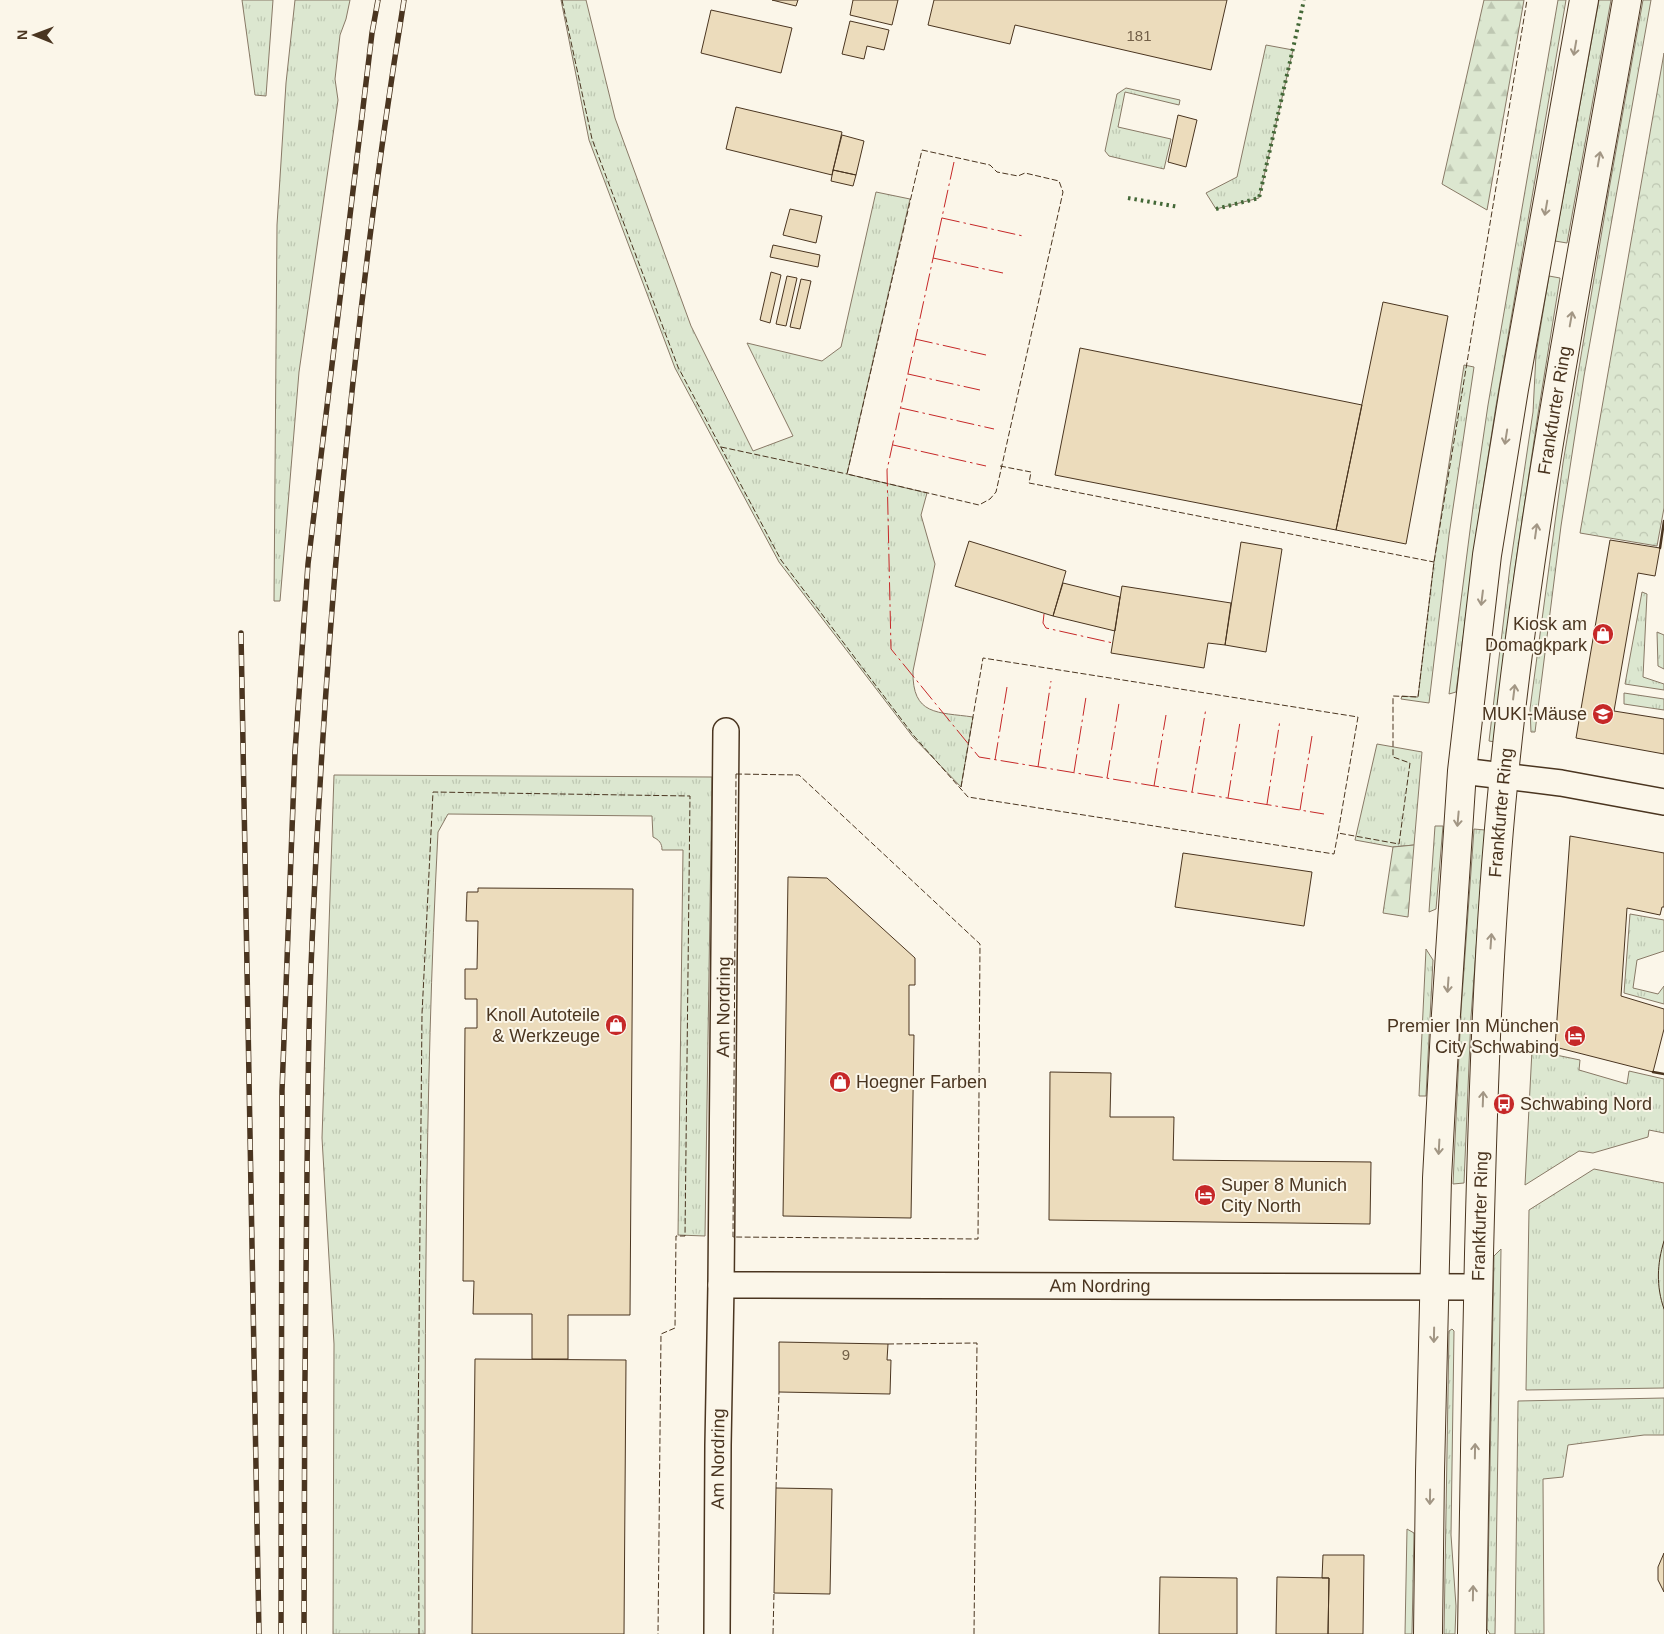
<svg xmlns="http://www.w3.org/2000/svg" width="1664" height="1634" font-family="Arial,sans-serif">
<style>
.grass{fill:url(#grass-tufts);stroke:#887966}
.forest{fill:url(#forest-firs);stroke:#887966}
.park{fill:url(#park-crowns);stroke:#887966}
.building{fill:#ecdcbc;stroke:#4a3520}
.lines{fill:none;stroke-linecap:round;stroke-linejoin:round}
.minor-casing{stroke:#4a3520;stroke-width:28}
.primary-casing{stroke:#4a3520;stroke-width:30}
.minor{stroke:#fbf6e9;stroke-width:25}
.primary{stroke:#fbf6e9;stroke-width:28}
.tram{stroke:#4a3520;stroke-width:1}
.rail-casing{stroke:#4a3520;stroke-width:5.5}
.rail{stroke:#fbf6e9;stroke-width:4;stroke-dasharray:11;stroke-linecap:butt}
.hedge{stroke:#436837;stroke-width:4;stroke-dasharray:2.5 4;stroke-linecap:butt}
.fence{stroke:#4a3520;stroke-width:1;stroke-dasharray:6 2.5;stroke-linecap:butt}
.wall{stroke:#4a3520;stroke-width:2.5}
.power{stroke:#c62828;stroke-width:1;stroke-dasharray:18 4 2.5 4;stroke-linecap:butt}
.oneway{stroke:#a29684}
.labels{text-anchor:middle;dominant-baseline:central;stroke-width:4;stroke-linejoin:round;paint-order:stroke}
.number-label{font-size:15px;fill:#725f47}
.street-label{font-size:18px;fill:#4a3520;stroke:#fbf6e9}
.poi-label{font-size:18px;fill:#4a3520;stroke:#fbf6e9;text-anchor:end}
</style>
<defs>
<pattern id="grass-tufts" width="24" height="20" patternUnits="userSpaceOnUse" patternTransform="scale(1.25)"><rect width="24" height="20" fill="#dce7d0"/><path d="M3 7l-1-3M5 7V3M7 7l1-3M15 17l-1-3M17 17v-4M19 17l1-3" fill="none" stroke="#bec7b2"/></pattern>
<pattern id="forest-firs" width="22" height="20" patternUnits="userSpaceOnUse" patternTransform="scale(1.25)"><rect width="22" height="20" fill="#dce7d0"/><path d="M5 1l3.5 6h-7zM16 11l3.5 6h-7z" fill="#bec7b2"/></pattern>
<pattern id="park-crowns" width="20" height="18" patternUnits="userSpaceOnUse" patternTransform="scale(1.25)"><rect width="20" height="18" fill="#dce7d0"/><path d="M2 6a3 3 0 1 1 6 0M12 15a3 3 0 1 1 6 0" fill="none" stroke="#bec7b2"/></pattern>
</defs>
<rect width="100%" height="100%" fill="#fbf6e9"/>
<path class="grass" d="M 242,0 L 273,0 L 266,96 L 255,95 Z
M 295,0 L 350,0 L 346,19 L 340,35 L 335,79 L 338,100 L 299,372 L 280,601 L 274,601 L 277,225 L 286,83 Z
M 561,0 L 586,0 L 615,118 L 691,326 L 753,451 L 793,436 L 747,343 L 822,361 L 841,347 L 876,192 L 910,199 L 847,474 L 927,493 L 921,515 L 935,564 L 913,671 C 912,716 938,712 973,717 L 961,787 L 913,737 L 779,562 L 675,368 L 589,140 Z
M 1558,0 L 1566,0 L 1496,406 L 1480,508 L 1456,692 L 1449,694 L 1473,507 L 1488,405 Z
M 1599,0 L 1611,0 L 1567,243 L 1555,241 Z
M 1643,0 L 1651,0 L 1584,376 L 1561,526 L 1535,732 L 1531,732 L 1530,709 L 1563,463 L 1608,195 Z
M 1266,45 L 1293,50 L 1259,198 L 1216,209 L 1206,193 L 1237,177 Z
M 1126,88 L 1180,100 L 1179,105 L 1125,92 L 1118,127 L 1171,139 L 1164,169 L 1109,156 L 1105,151 L 1117,94 Z
M 1549,276 L 1560,278 L 1538,414 L 1515,568 L 1495,742 L 1489,741 L 1510,567 L 1533,412 L 1536,354 Z
M 1464,365 L 1474,367 L 1449,535 L 1429,703 L 1401,699 L 1402,696 L 1418,697 L 1434,562 Z
M 1642,592 L 1647,594 L 1643,677 L 1664,684 L 1664,690 L 1625,684 Z
M 1657,632 L 1664,635 L 1664,669 L 1658,666 Z
M 1624,693 L 1664,699 L 1664,710 L 1624,704 Z
M 1377,744 L 1422,752 L 1414,845 L 1393,847 L 1355,840 Z
M 334,775 L 712,777 L 705,1236 L 678,1235 L 683,850 L 662,850 C 662,843 659,840 653,837 L 652,816 L 448,814 L 438,832 C 424,1099 425,1367 425,1634 L 333,1634 L 334,1344 L 322,1138 Z
M 1435,826 L 1443,826 L 1436,909 L 1429,912 Z
M 1474,829 L 1485,830 L 1471,1017 L 1464,1183 L 1453,1184 L 1461,1011 Z
M 1630,914 L 1664,920 L 1664,951 L 1637,960 L 1633,988 L 1658,994 L 1664,986 L 1664,1004 L 1624,993 Z
M 1426,949 L 1433,960 L 1426,1096 L 1419,1096 Z
M 1532,1050 L 1580,1060 L 1579,1070 L 1627,1084 L 1629,1071 L 1664,1079 L 1664,1133 L 1649,1130 L 1648,1137 L 1593,1153 L 1579,1151 L 1525,1185 Z
M 1594,1169 L 1664,1183 L 1664,1388 L 1526,1390 L 1529,1210 Z
M 1501,1249 L 1495,1634 L 1490,1634 L 1487,1629 L 1494,1256 Z
M 1452,1329 L 1454,1331 L 1451,1535 L 1456,1606 L 1455,1634 L 1444,1634 L 1449,1331 Z
M 1664,1398 L 1664,1435 L 1644,1435 L 1568,1445 L 1563,1477 L 1543,1479 L 1544,1634 L 1515,1634 L 1518,1401 Z
M 1407,1529 L 1414,1533 L 1412,1634 L 1405,1634 Z"/>
<path class="forest" d="M 1484,0 L 1524,0 L 1487,210 L 1442,184 Z
M 1414,845 L 1408,917 L 1383,913 L 1393,847 Z"/>
<path class="park" d="M 1664,53 L 1664,508 L 1657,546 L 1580,533 Z"/>
<path class="building" d="M 772,0 L 798,0 L 796,6 Z
M 853,0 L 898,0 L 892,25 L 850,15 Z
M 934,0 L 1227,0 L 1211,70 L 1015,25 L 1010,44 L 928,25 Z
M 711,10 L 792,28 L 781,73 L 701,53 Z
M 850,21 L 889,30 L 884,50 L 867,46 L 864,59 L 842,54 Z
M 736,107 L 842,132 L 832,175 L 726,149 Z
M 1178,115 L 1197,120 L 1186,167 L 1168,162 Z
M 842,135 L 864,141 L 856,175 L 833,170 Z
M 833,170 L 856,175 L 853,186 L 831,181 Z
M 790,209 L 822,216 L 816,243 L 783,235 Z
M 773,245 L 820,255 L 818,267 L 770,257 Z
M 771,272 L 781,275 L 770,323 L 760,320 Z
M 787,276 L 797,278 L 786,326 L 776,324 Z
M 801,279 L 811,281 L 800,329 L 790,327 Z
M 1383,302 L 1448,316 L 1406,544 L 1336,530 Z
M 1080,348 L 1362,405 L 1336,530 L 1055,475 Z
M 1610,540 L 1660,548 L 1655,576 L 1638,573 L 1614,711 L 1664,719 L 1664,754 L 1576,738 Z
M 969,541 L 1066,571 L 1053,616 L 955,586 Z
M 1241,542 L 1282,549 L 1266,652 L 1225,645 Z
M 1063,583 L 1120,597 L 1115,631 L 1053,616 Z
M 1122,586 L 1231,603 L 1225,645 L 1208,643 L 1204,668 L 1111,653 Z
M 1570,836 L 1664,853 L 1664,907 L 1662,907 L 1660,915 L 1627,908 L 1621,996 L 1664,1009 L 1664,1029 L 1653,1072 L 1555,1047 Z
M 1183,853 L 1312,872 L 1304,926 L 1175,907 Z
M 788,877 L 827,878 L 915,958 L 915,985 L 909,985 L 909,1035 L 914,1035 L 911,1218 L 783,1216 Z
M 478,888 L 633,889 L 630,1315 L 568,1315 L 568,1359 L 532,1359 L 532,1314 L 473,1314 L 474,1281 L 463,1281 L 465,1028 L 477,1028 L 477,999 L 465,999 L 465,969 L 477,969 L 478,921 L 466,921 L 467,892 L 478,892 Z
M 1050,1072 L 1111,1073 L 1110,1117 L 1174,1117 L 1173,1160 L 1371,1162 L 1370,1224 L 1049,1220 Z
M 779,1342 L 888,1344 L 887,1360 L 891,1360 L 890,1394 L 779,1392 Z
M 475,1359 L 626,1360 L 624,1634 L 472,1634 Z
M 776,1488 L 832,1489 L 830,1594 L 774,1593 Z
M 1664,1553 L 1664,1592 L 1658,1580 L 1658,1567 Z
M 1323,1555 L 1364,1555 L 1363,1634 L 1328,1634 L 1329,1578 L 1322,1578 Z
M 1160,1577 L 1237,1578 L 1237,1634 L 1159,1634 Z
M 1277,1577 L 1329,1578 L 1328,1634 L 1276,1634 Z"/>
<g class="lines">
<g class="minor-casing">
<g id="minor">
<path d="M 1462,771 L 1561,783 L 1664,802"/>
<path id="s1" d="M 721,1285 L 726,731"/>
<path id="s2" d="M 717,1634 L 718,1445 L 721,1285 L 1478,1287"/>
</g>
</g>
<g class="primary-casing">
<g id="primary">
<path d="M 1428,1634 L 1430,1472 L 1437,1178 L 1445,1029 L 1462,771 L 1487,555 L 1514,389 L 1584,0"/>
<path id="s3" d="M 1472,1634 C 1474,1507 1476,1381 1479,1254 C 1483,1094 1488,934 1504,775 C 1530,515 1582,257 1627,0"/>
</g>
</g>
<use href="#minor" class="minor"/>
<use href="#primary" class="primary"/>
<path class="tram" d="M 1664,1241 C 1657,1264 1656,1286 1664,1309"/>
<g class="rail-casing">
<path id="rail" d="M 241,633 L 259,1634
M 281,1634 L 282,1091 L 295,752 L 308,564 L 372,33 L 378,0
M 304,1634 C 304,1480 305,1327 307,1173 C 308,1104 308,1035 311,967 C 324,643 352,320 404,0"/>
</g>
<use href="#rail" class="rail"/>
<path class="hedge" d="M 1128,198 L 1179,207
M 1216,209 L 1259,198 L 1304,0"/>
<path class="fence" d="M 562,0 L 592,139 L 678,367 L 781,560 L 914,736 L 968,797 L 1334,854 L 1338,833 L 1399,844 L 1410,763 L 1393,757 L 1393,696 L 1418,697 L 1434,562 L 1527,0
M 922,150 L 990,165 L 997,172 L 1018,176 L 1025,173 L 1059,181 L 1063,192 L 996,492 L 990,499 L 979,505 L 847,474 Z
M 721,447 L 847,474
M 1000,466 L 1031,472 L 1029,483 L 1434,562
M 736,774 L 799,775 L 980,944 L 978,1239 L 733,1237 Z
M 961,787 L 983,658 L 1358,717 L 1338,833
M 888,1344 L 977,1343 L 974,1634
M 776,1488 L 779,1392
M 419,1634 L 418,1438 L 422,1014 L 433,792 L 690,796 L 685,1236 L 676,1236 L 675,1328 L 661,1334 L 658,1634
M 773,1634 L 774,1593"/>
<path class="wall" d="M 1660,548 L 1664,521
M 1653,1072 L 1664,1074"/>
<path class="power" d="M 954,162 L 887,470 L 891,649 L 979,757 L 1324,814
M 942,218 L 1023,236
M 933,258 L 1003,273
M 915,339 L 986,355
M 908,374 L 980,390
M 901,408 L 994,429
M 893,445 L 986,466
M 1044,614 L 1043,623 L 1046,628 L 1113,643
M 995,760 L 1007,687
M 1038,767 L 1051,681
M 1074,772 L 1086,697
M 1107,778 L 1119,703
M 1154,786 L 1166,715
M 1192,792 L 1206,708
M 1228,798 L 1240,722
M 1267,804 L 1280,720
M 1300,810 L 1312,736"/>
</g>
<defs><path id="oneway-shaft" d="M-6 0H5M1.5-3L5.5 0L1.5 3" fill="none" stroke-width="1.6" stroke-linecap="round" stroke-linejoin="round" transform="scale(1.25)"/></defs>
<g class="oneway">
<use href="#oneway-shaft" transform="translate(1575 48) rotate(100)"/>
<use href="#oneway-shaft" transform="translate(1599 159) rotate(-80)"/>
<use href="#oneway-shaft" transform="translate(1546 208) rotate(100)"/>
<use href="#oneway-shaft" transform="translate(1571 319) rotate(-80)"/>
<use href="#oneway-shaft" transform="translate(1506 437) rotate(99)"/>
<use href="#oneway-shaft" transform="translate(1536 531) rotate(-82)"/>
<use href="#oneway-shaft" transform="translate(1482 598) rotate(97)"/>
<use href="#oneway-shaft" transform="translate(1514 692) rotate(-83)"/>
<use href="#oneway-shaft" transform="translate(1458 819) rotate(95)"/>
<use href="#oneway-shaft" transform="translate(1491 941) rotate(-86)"/>
<use href="#oneway-shaft" transform="translate(1448 985) rotate(94)"/>
<use href="#oneway-shaft" transform="translate(1483 1099) rotate(-88)"/>
<use href="#oneway-shaft" transform="translate(1439 1147) rotate(93)"/>
<use href="#oneway-shaft" transform="translate(1434 1335) rotate(91)"/>
<use href="#oneway-shaft" transform="translate(1475 1451) rotate(-89)"/>
<use href="#oneway-shaft" transform="translate(1430 1497) rotate(91)"/>
<use href="#oneway-shaft" transform="translate(1473 1593) rotate(-89)"/>
</g>
<defs>
<g id="shop-disc" transform="scale(1.125)"><circle r="9.5" fill="#c62828" stroke="#fbf6e9"/><path d="M-5-2.5h2.3a2.7 3.5 0 0 1 5.4 0H5L5.5 6h-11ZM-1.5-2.5h3a1.5 2.3 0 0 0-3 0Z" fill="#fff"/></g>
<g id="school-disc" transform="scale(1.125)"><circle r="9.5" fill="#c62828" stroke="#fbf6e9"/><path d="M0-5L7-2L0 1L-7-2ZM-4 1L0 2.5L4 1V4Q0 6-4 4Z" fill="#fff"/></g>
<g id="hotel-disc" transform="scale(1.125)"><circle r="9.5" fill="#c62828" stroke="#fbf6e9"/><path d="M-6-4.5h1.5V1H6V5H4.5V3h-9V5H-6ZM-4 0a1.8 1.8 0 1 1 3.6 0ZM.5 0V-2.5h3Q6-2.5 6 0Z" fill="#fff"/></g>
<g id="bus-disc" transform="scale(1.125)"><circle r="9.5" fill="#c62828" stroke="#fbf6e9"/><path d="M-5-6H5V4H4V6H2V4H-2V6H-4V4H-5ZM-3.5-4V0h7V-4ZM-3.5 1.2v1.5H-2V1.2ZM2 1.2v1.5H3.5V1.2Z" fill="#fff"/></g>
</defs>
<g fill-rule="evenodd">
<use href="#shop-disc" x="1603" y="634"/>
<use href="#school-disc" x="1603" y="714"/>
<use href="#shop-disc" x="616" y="1025"/>
<use href="#hotel-disc" x="1575" y="1036"/>
<use href="#shop-disc" x="840" y="1082"/>
<use href="#bus-disc" x="1504" y="1104"/>
<use href="#hotel-disc" x="1205" y="1195"/>
</g>
<g class="labels">
<g class="number-label">
<text x="1139" y="35">181</text>
<text x="846" y="1354">9</text>
</g>
<g class="street-label">
<text stroke="none"><textPath href="#s3" startOffset="1228">Frankfurter Ring</textPath></text>
<text stroke="none"><textPath href="#s3" startOffset="822">Frankfurter Ring</textPath></text>
<text stroke="none"><textPath href="#s1" startOffset="278">Am Nordring</textPath></text>
<text stroke="none"><textPath href="#s3" startOffset="418">Frankfurter Ring</textPath></text>
<text stroke="none"><textPath href="#s2" startOffset="728">Am Nordring</textPath></text>
<text stroke="none"><textPath href="#s2" startOffset="175">Am Nordring</textPath></text>
</g>
<g class="poi-label">
<text x="1587" y="624">Kiosk am<tspan x="1587" dy="21">Domagkpark</tspan></text>
<text x="1587" y="714">MUKI-Mäuse</text>
<text x="600" y="1015">Knoll Autoteile<tspan x="600" dy="21">&amp; Werkzeuge</tspan></text>
<text x="1559" y="1026">Premier Inn München<tspan x="1559" dy="21">City Schwabing</tspan></text>
<text x="856" y="1082" text-anchor="start">Hoegner Farben</text>
<text x="1520" y="1104" text-anchor="start">Schwabing Nord</text>
<text x="1221" y="1185" text-anchor="start">Super 8 Munich<tspan x="1221" dy="21">City North</tspan></text>
</g>
</g>
<g transform="translate(35 35) rotate(271)" stroke="#fbf6e9" stroke-width="4" paint-order="stroke">
<path d="M0-4L9 19L0 12L-9 19Z" fill="#4a3520"/>
<text y="-8" font-size="14" font-weight="bold" text-anchor="middle" fill="#4a3520">N</text>
</g>
</svg>
